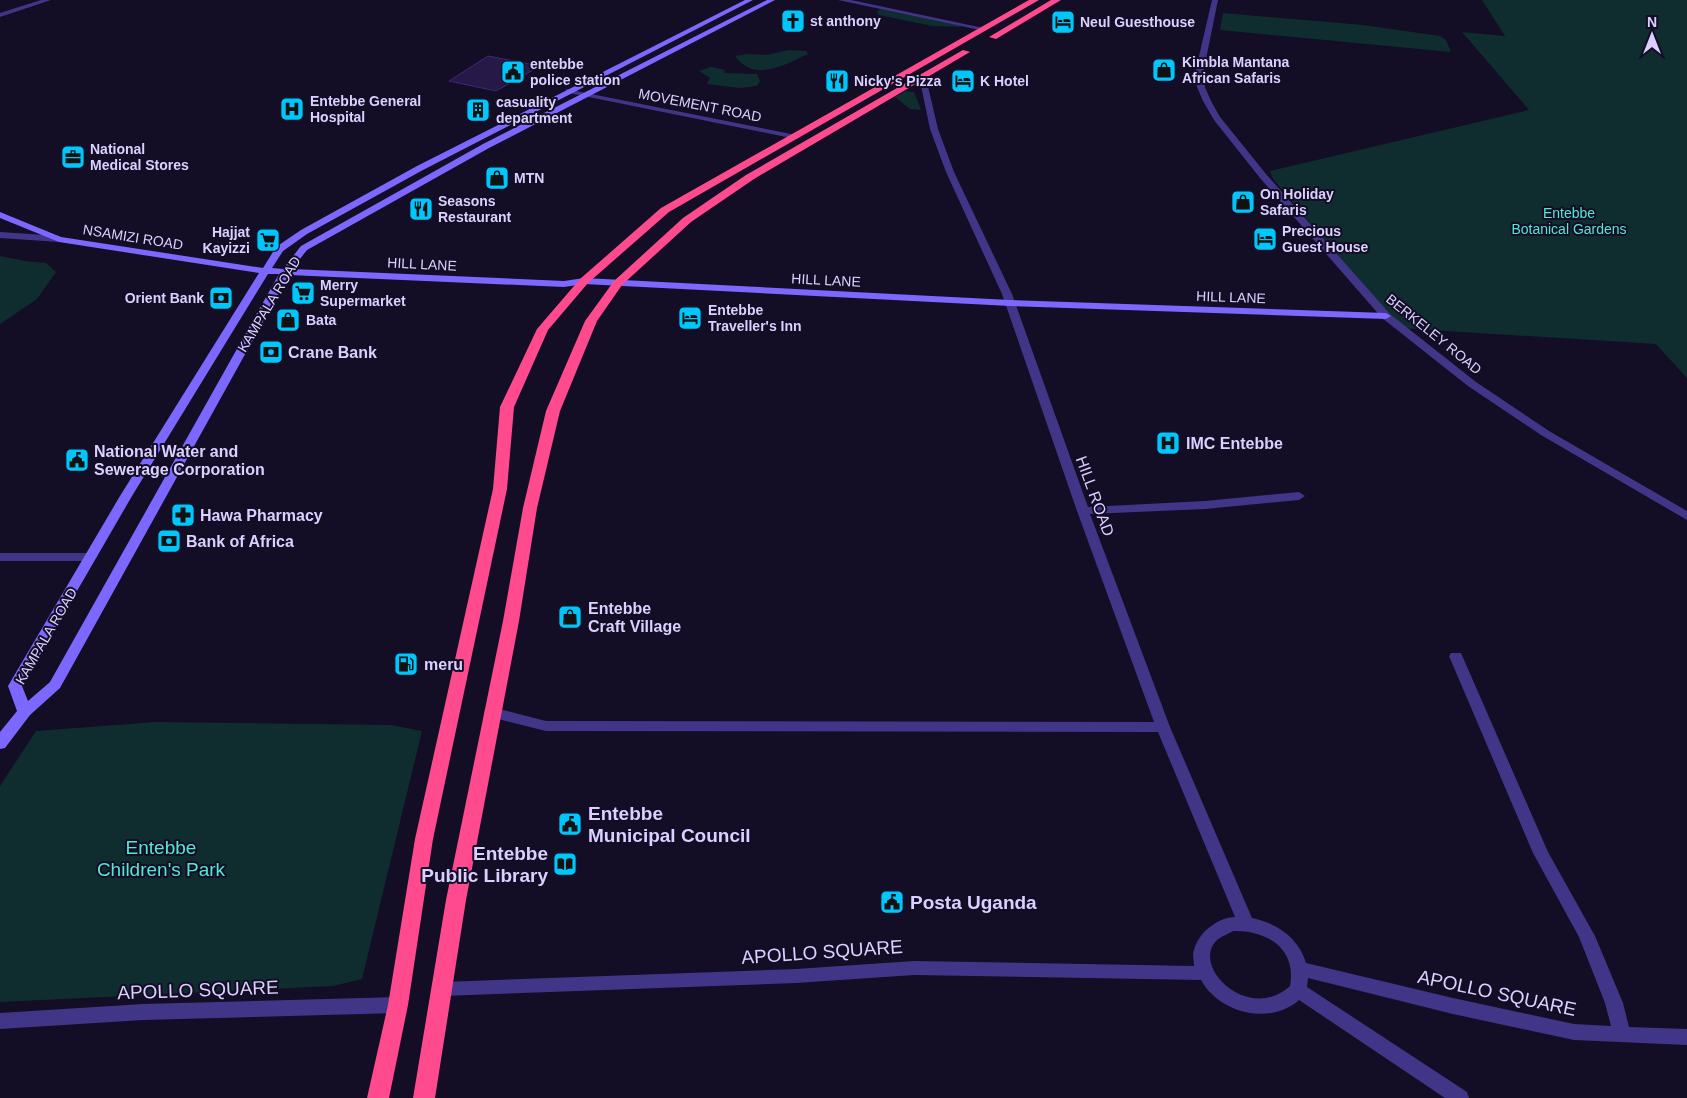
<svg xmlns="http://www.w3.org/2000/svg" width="1687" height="1098" font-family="Helvetica,sans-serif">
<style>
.green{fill:#0f2d2f}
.building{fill:#261847;stroke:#402874}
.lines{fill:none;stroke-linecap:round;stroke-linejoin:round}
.street{fill:#413587;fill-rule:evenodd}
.secondary{fill:#7c67ff;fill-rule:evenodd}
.highway{fill:#ff4b8e;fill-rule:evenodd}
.labels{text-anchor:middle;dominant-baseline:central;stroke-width:4;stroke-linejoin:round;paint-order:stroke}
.far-poi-label{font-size:14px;font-weight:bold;fill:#dbd0ff;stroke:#130d25;text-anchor:start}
.far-street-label{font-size:14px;fill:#dbd0ff;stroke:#130d25}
.far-park-label{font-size:14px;fill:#54e7d2;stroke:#130d25}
.poi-label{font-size:16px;font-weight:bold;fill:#dbd0ff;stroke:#130d25;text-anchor:start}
.street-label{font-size:16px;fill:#dbd0ff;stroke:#130d25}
.near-poi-label{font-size:19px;font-weight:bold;fill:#dbd0ff;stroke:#130d25;text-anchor:start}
.near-park-label{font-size:19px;fill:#54e7d2;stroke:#130d25}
.near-street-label{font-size:19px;fill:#dbd0ff;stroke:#130d25}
</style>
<rect width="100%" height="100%" fill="#130d25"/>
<path class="green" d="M 1482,0 L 1687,0 L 1687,378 L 1656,344 L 1398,328 L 1273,179 L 1270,171 L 1529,110 L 1462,32 L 1505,36 Z
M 880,9 L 959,25 L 962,27 L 932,26 L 879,15 L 877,12 Z
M 1223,13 L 1363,25 L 1440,36 L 1446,40 L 1451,52 L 1220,30 Z
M 788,50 L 806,51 L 808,54 C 784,65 754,83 735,56 L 748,54 L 767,55 Z
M 711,67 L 725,70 L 724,73 L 757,74 L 760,81 L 757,86 L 739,88 L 707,84 L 710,78 L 699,71 Z
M 905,91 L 914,92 L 921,110 L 910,109 L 895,97 Z
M 0,256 L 25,261 L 46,263 L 56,272 L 37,299 L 0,324 Z
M 156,722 L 391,725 L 422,731 L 362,979 L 333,986 L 0,1002 L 0,786 L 36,731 Z"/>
<path class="building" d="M 488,56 L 540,66 L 496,91 L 449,81 Z"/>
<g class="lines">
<path class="street" d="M 41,0 L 51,0 L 0,17 L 0,13 Z
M 838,0 L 851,0 L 988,29 L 985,31 Z
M 1212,0 L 1218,0 L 1204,69 L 1205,87 L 1211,101 L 1220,117 L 1266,174 L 1390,314 L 1476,382 L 1549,431 L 1687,511 L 1687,520 L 1541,435 L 1468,386 L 1382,318 L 1260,178 L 1214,120 L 1203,101 L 1197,87 L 1196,69 Z
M 919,76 L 926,78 L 938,129 L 954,172 L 1012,294 L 1088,507 L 1205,501 L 1299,492 L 1305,496 L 1299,500 L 1205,509 L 1090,514 L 1170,727 L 1252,918 C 1277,923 1299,938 1306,963 L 1453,998 L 1574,1024 L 1611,1026 L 1605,1003 L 1579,937 L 1533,853 L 1449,656 L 1451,653 L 1461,653 L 1548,852 L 1595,936 L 1623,1003 L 1629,1027 L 1687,1029 L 1687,1045 L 1574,1040 L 1453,1014 L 1308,978 L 1307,987 L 1467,1092 L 1469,1098 L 1445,1098 L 1299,1000 C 1270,1026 1219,1013 1201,980 L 914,975 L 796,983 L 443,996 L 437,994 L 434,989 L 437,984 L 443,982 L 796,969 L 914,961 L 1194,966 C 1194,961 1192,954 1194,950 C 1198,933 1218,917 1235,917 L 1158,732 L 546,731 L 486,716 L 484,712 L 486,708 L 491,707 L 546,721 L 1154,722 L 1077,511 L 1002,294 L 946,172 L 930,129 ZM 1233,931 C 1266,930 1297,948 1290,986 C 1250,1023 1191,968 1216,941 C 1220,937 1228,934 1233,931 Z
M 566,89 L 796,135 L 800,137 L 796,139 L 569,93 L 566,93 Z
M 0,232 L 59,236 L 64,239 L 59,242 L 0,238 Z
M 0,553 L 91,553 L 97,557 L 91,561 L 0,561 Z
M 398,997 L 404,1000 L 407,1005 L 404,1010 L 398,1013 L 143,1020 L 0,1029 L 0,1013 L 143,1004 Z"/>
<path class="secondary" d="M 745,0 L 753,0 L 423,170 L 307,234 L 283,251 L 272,268 L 283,269 L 301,246 L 483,144 L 767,0 L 775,0 L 489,148 L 307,250 L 292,269 L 564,281 L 584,278 L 1010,300 L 1386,313 L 1391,316 L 1386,319 L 1010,306 L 584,284 L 564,287 L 289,275 L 60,688 L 30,715 L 5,748 L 0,749 L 0,732 L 17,711 L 8,686 L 120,496 L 259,273 L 59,242 L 0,218 L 0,212 L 61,237 L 263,268 L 276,247 L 301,230 L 417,166 ZM 268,274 L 279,274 L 50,682 L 28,701 L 22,686 L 132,496 Z"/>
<path class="highway" d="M 1029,0 L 1039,0 L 669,212 L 588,283 L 548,330 L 514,407 L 507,489 L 433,839 L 408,1005 L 389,1098 L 367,1098 L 388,1005 L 415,839 L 493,489 L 500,407 L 537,329 L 580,279 L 661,208 Z
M 1051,0 L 1061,0 L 996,39 L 989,37 Z
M 963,50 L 970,52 L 754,179 L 691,222 L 622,285 L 597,321 L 560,411 L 537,508 L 519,621 L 466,900 L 435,1098 L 413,1098 L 446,900 L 503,621 L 523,508 L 546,411 L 585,321 L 614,281 L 683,218 L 746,175 Z"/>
</g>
<defs>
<g id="church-square" transform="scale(1.25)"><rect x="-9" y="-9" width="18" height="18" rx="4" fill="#00c7fb" stroke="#130d25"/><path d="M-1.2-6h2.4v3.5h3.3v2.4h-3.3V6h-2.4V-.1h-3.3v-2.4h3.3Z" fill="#111"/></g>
<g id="hotel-square" transform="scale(1.25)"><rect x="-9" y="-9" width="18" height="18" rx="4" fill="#00c7fb" stroke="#130d25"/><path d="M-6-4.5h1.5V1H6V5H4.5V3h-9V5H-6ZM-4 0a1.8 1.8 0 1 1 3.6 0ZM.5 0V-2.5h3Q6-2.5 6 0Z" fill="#111"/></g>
<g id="shop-square" transform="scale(1.25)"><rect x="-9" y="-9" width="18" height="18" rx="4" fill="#00c7fb" stroke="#130d25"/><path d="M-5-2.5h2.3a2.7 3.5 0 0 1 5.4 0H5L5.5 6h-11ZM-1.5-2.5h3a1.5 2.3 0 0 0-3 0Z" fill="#111"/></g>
<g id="civic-square" transform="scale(1.25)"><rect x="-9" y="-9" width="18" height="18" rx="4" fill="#00c7fb" stroke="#130d25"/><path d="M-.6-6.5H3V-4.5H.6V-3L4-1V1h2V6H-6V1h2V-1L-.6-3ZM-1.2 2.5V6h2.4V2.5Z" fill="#111"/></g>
<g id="restaurant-square" transform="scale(1.25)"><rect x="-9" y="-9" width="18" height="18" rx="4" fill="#00c7fb" stroke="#130d25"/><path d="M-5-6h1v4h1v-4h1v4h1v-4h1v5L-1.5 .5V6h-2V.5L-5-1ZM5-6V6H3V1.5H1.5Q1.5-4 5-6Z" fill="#111"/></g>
<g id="hospital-square" transform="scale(1.25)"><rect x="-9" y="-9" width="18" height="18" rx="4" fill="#00c7fb" stroke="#130d25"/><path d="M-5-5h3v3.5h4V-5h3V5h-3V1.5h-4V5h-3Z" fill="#111"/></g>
<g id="building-square" transform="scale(1.25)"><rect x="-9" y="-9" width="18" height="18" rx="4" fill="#00c7fb" stroke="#130d25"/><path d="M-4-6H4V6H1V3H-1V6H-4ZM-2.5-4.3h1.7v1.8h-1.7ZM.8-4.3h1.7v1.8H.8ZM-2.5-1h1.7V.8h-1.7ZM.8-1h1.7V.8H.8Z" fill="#111"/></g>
<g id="office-square" transform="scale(1.25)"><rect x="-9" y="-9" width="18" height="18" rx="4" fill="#00c7fb" stroke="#130d25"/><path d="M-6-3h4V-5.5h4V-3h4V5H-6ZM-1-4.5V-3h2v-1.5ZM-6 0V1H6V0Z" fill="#111"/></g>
<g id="supermarket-square" transform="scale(1.25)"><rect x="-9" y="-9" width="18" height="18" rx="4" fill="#00c7fb" stroke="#130d25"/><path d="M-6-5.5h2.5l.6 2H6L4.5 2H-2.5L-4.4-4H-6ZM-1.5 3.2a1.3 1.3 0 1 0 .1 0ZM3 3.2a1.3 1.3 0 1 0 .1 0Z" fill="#111"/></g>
<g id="bank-square" transform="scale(1.25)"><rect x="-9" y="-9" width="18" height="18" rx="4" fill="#00c7fb" stroke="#130d25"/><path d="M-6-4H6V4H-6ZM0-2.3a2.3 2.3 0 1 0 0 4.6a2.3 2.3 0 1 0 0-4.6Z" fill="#111"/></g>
<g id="pharmacy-square" transform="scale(1.25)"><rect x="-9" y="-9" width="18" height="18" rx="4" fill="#00c7fb" stroke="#130d25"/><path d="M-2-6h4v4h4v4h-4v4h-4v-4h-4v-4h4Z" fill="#111"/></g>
<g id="fuel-square" transform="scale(1.25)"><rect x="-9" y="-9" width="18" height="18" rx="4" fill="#00c7fb" stroke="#130d25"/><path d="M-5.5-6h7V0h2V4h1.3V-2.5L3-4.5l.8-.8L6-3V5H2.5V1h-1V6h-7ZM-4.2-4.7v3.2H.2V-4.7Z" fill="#111"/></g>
<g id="library-square" transform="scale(1.25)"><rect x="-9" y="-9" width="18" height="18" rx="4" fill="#00c7fb" stroke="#130d25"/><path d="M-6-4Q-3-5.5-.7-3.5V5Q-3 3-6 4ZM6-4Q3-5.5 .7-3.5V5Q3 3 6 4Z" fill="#111"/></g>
</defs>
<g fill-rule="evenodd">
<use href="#church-square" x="793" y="21"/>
<use href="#hotel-square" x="1063" y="22"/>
<use href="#shop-square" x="1164" y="70"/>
<use href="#civic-square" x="513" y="72"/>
<use href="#restaurant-square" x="837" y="81"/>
<use href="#hotel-square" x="963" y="81"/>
<use href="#hospital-square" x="292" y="109"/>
<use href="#building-square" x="478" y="110"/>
<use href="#office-square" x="73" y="157"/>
<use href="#shop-square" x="497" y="178"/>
<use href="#shop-square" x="1243" y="202"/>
<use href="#restaurant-square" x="421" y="209"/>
<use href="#hotel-square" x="1265" y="239"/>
<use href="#supermarket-square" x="268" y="240"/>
<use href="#supermarket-square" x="303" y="293"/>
<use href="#bank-square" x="221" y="298"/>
<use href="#hotel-square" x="690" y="318"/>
<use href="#shop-square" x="288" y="320"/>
<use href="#bank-square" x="271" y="352"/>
<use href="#hospital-square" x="1168" y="443"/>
<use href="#civic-square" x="77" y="460"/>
<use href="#pharmacy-square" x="183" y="515"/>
<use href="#bank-square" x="169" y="541"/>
<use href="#shop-square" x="570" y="617"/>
<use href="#fuel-square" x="406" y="664"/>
<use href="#civic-square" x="570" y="824"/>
<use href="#library-square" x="565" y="864"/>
<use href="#civic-square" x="892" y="902"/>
</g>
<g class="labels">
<g class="far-poi-label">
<text x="810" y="21">st anthony</text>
<text x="1080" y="22">Neul Guesthouse</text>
<text x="1182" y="62">Kimbla Mantana<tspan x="1182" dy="16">African Safaris</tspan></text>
<text x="530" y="64">entebbe<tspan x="530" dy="16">police station</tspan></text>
<text x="854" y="81">Nicky's Pizza</text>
<text x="980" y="81">K Hotel</text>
<text x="310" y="101">Entebbe General<tspan x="310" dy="16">Hospital</tspan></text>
<text x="496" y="102">casuality<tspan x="496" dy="16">department</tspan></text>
<text x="90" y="149">National<tspan x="90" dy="16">Medical Stores</tspan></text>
<text x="514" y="178">MTN</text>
<text x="1260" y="194">On Holiday<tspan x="1260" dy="16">Safaris</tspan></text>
<text x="438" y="201">Seasons<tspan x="438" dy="16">Restaurant</tspan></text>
<text x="1282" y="231">Precious<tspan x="1282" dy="16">Guest House</tspan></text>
<text x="250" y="232" text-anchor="end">Hajjat<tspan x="250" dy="16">Kayizzi</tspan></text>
<text x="320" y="285">Merry<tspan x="320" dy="16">Supermarket</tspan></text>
<text x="204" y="298" text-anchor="end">Orient Bank</text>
<text x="708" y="310">Entebbe<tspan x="708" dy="16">Traveller's Inn</tspan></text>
<text x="306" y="320">Bata</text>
</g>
<g class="far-street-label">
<text transform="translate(700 105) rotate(11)">MOVEMENT ROAD</text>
<text transform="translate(133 237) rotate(9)">NSAMIZI ROAD</text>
<text transform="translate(422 264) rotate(3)">HILL LANE</text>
<text transform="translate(826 280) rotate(3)">HILL LANE</text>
<text transform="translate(1231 297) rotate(2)">HILL LANE</text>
<text transform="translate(269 304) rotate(-59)">KAMPALA ROAD</text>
<text transform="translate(1434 334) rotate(39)">BERKELEY ROAD</text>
<text transform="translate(46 636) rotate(-60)">KAMPALA ROAD</text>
</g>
<g class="far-park-label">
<text x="1569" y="213">Entebbe<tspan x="1569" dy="16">Botanical Gardens</tspan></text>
</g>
<g class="poi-label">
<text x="288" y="352">Crane Bank</text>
<text x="1186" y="443">IMC Entebbe</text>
<text x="94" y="451">National Water and<tspan x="94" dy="18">Sewerage Corporation</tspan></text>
<text x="200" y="515">Hawa Pharmacy</text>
<text x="186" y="541">Bank of Africa</text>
<text x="588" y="608">Entebbe<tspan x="588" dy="18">Craft Village</tspan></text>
<text x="424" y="664">meru</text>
</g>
<g class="street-label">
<text transform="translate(1095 496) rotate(70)">HILL ROAD</text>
</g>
<g class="near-poi-label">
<text x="588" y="813">Entebbe<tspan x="588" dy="22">Municipal Council</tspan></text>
<text x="548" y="853" text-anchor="end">Entebbe<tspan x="548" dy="22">Public Library</tspan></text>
<text x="910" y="902">Posta Uganda</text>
</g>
<g class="near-park-label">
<text x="161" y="847">Entebbe<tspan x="161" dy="22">Children's Park</tspan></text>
</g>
<g class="near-street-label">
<text transform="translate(822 952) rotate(-4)">APOLLO SQUARE</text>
<text transform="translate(198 990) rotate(-2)">APOLLO SQUARE</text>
<text transform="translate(1497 993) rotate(12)">APOLLO SQUARE</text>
</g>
</g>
<g transform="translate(1652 35)" stroke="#130d25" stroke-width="4" paint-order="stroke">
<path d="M0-4L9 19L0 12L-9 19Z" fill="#dbd0ff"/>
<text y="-8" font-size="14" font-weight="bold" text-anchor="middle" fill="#dbd0ff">N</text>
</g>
</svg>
